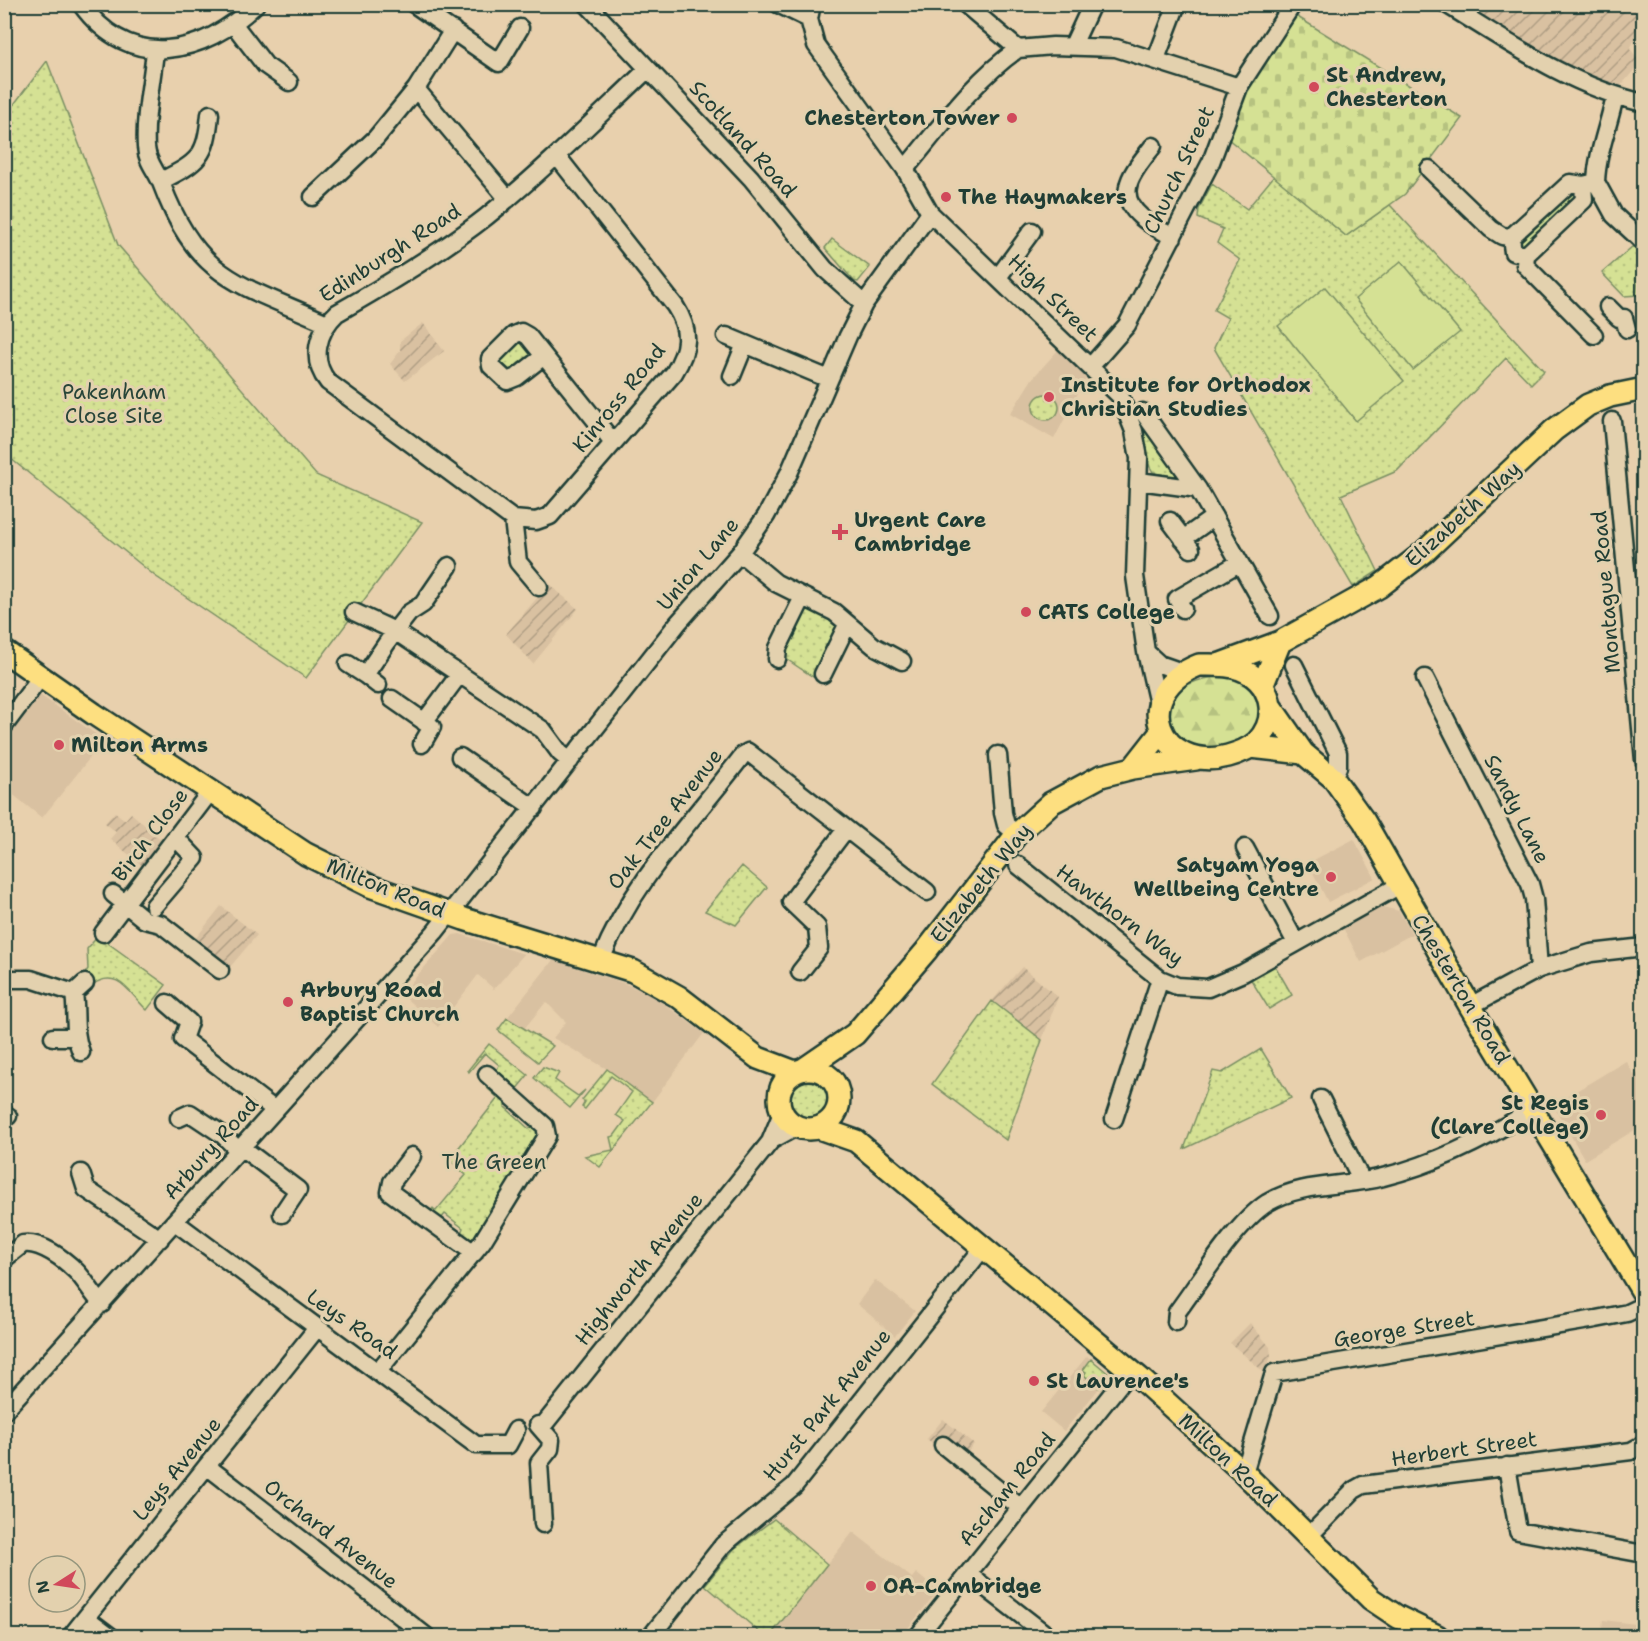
<svg xmlns="http://www.w3.org/2000/svg" width="1648" height="1641" font-family="'Shantell Sans',sans-serif">
<style>
.built{fill:#d9c1a1}
.industrial{fill:url(#industrial-furrows)}
.green{fill:url(#green-dots);stroke:#7a8f64;stroke-width:1.5}
.forest{fill:url(#forest-firs);stroke:#7a8f64;stroke-width:1.5}
.cemetery{fill:url(#cemetery-stones);stroke:#7a8f64;stroke-width:1.5}
.pitch{fill:#d5e194;stroke:#7a8f64;stroke-width:1.5}
.lines{fill:none;stroke-linecap:round;stroke-linejoin:round}
.minor-casing{stroke:#1f3d34;stroke-width:21}
.major-casing{stroke:#1f3d34;stroke-width:26}
.minor{stroke:#e3d1ae;stroke-width:16}
.major{stroke:#fddf80;stroke-width:21}
.poi-dot{fill:#d1495b;stroke:#e3d1ae;stroke-width:2}
.labels{text-anchor:middle;dominant-baseline:central;stroke-width:6;stroke-linejoin:round;paint-order:stroke}
.poi-label{font-size:21px;font-weight:bold;fill:#1f3d34;stroke:#e3d1ae;text-anchor:start}
.street-label{font-size:21px;fill:#1f3d34;stroke:#e3d1ae}
.park-label{font-size:21px;fill:#284539;stroke:#e3d1ae}
</style>
<defs>
<pattern id="industrial-furrows" width="10" height="10" patternUnits="userSpaceOnUse" patternTransform="scale(1.5)"><rect width="10" height="10" fill="#d9c1a1"/><path d="M-1 1l2-2M0 10L10 0M9 11l2-2" fill="none" stroke="#af9e84"/></pattern>
<pattern id="green-dots" width="8" height="8" patternUnits="userSpaceOnUse" patternTransform="scale(1.5)"><rect width="8" height="8" fill="#d5e194"/><path d="M2 2h.1M6 6h.1" fill="none" stroke="#b6c280" stroke-width="1.8" stroke-linecap="round"/></pattern>
<pattern id="forest-firs" width="22" height="20" patternUnits="userSpaceOnUse" patternTransform="scale(1.5)"><rect width="22" height="20" fill="#d5e194"/><path d="M5 1l3.5 6h-7zM16 11l3.5 6h-7z" fill="#b6c280"/></pattern>
<pattern id="cemetery-stones" width="16" height="16" patternUnits="userSpaceOnUse" patternTransform="scale(1.5)"><rect width="16" height="16" fill="#d5e194"/><path d="M2 7V4a2 2 0 0 1 4 0v3zM10 15v-3a2 2 0 0 1 4 0v3z" fill="#b6c280"/></pattern>
</defs>
<rect width="100%" height="100%" fill="#e8d0ad"/>
<filter id="ink" filterUnits="userSpaceOnUse"><feTurbulence type="fractalNoise" baseFrequency=".0167" numOctaves="2"/><feDisplacementMap in="SourceGraphic" scale="12" xChannelSelector="R" yChannelSelector="G"/><feConvolveMatrix kernelMatrix="1 2 1 2 8 2 1 2 1" color-interpolation-filters="sRGB"/></filter>
<g filter="url(#ink)">
<path class="built" d="M 1059,349 L 1088,374 L 1054,439 L 1010,414 L 1032,379 Z
M 30,688 L 104,740 L 42,818 L 5,788 L 5,717 Z
M 1354,839 L 1375,878 L 1328,902 L 1308,863 Z
M 1379,906 L 1399,911 L 1412,934 L 1361,962 L 1342,926 Z
M 460,934 L 524,954 L 494,989 L 478,975 L 438,1027 L 401,994 L 453,935 Z
M 553,960 L 626,984 L 654,997 L 704,1033 L 652,1102 L 607,1069 L 553,1038 L 566,1022 L 546,1002 L 523,1030 L 507,1018 Z
M 1626,1061 L 1634,1075 L 1639,1073 L 1643,1081 L 1643,1125 L 1585,1160 L 1553,1105 Z
M 875,1280 L 915,1311 L 895,1336 L 857,1304 Z
M 1087,1356 L 1110,1375 L 1064,1431 L 1041,1412 Z
M 853,1532 L 912,1578 L 916,1573 L 938,1591 L 908,1628 L 918,1636 L 770,1636 Z
M 1603,1620 L 1643,1625 L 1643,1636 L 1601,1636 Z"/>
<path class="industrial" d="M 1459,5 L 1643,5 L 1643,22 L 1630,49 L 1641,62 L 1618,89 L 1548,59 Z
M 423,323 L 444,351 L 405,381 L 390,364 L 400,351 L 400,341 Z
M 549,584 L 578,609 L 533,664 L 506,634 Z
M 115,812 L 125,820 L 131,813 L 165,843 L 145,868 L 110,839 L 116,832 L 105,823 Z
M 221,906 L 257,935 L 219,980 L 185,952 Z
M 1022,967 L 1058,997 L 1042,1040 L 992,1001 Z
M 1250,1323 L 1270,1347 L 1271,1356 L 1265,1373 L 1230,1343 Z
M 943,1419 L 974,1444 L 959,1464 L 927,1439 Z"/>
<path class="green" d="M 47,61 L 118,245 L 316,475 L 422,522 L 306,678 L 155,576 L 5,454 L 5,116 Z
M 1274,176 L 1346,236 L 1390,205 L 1544,371 L 1531,384 L 1506,358 L 1397,471 L 1341,495 L 1378,571 L 1353,587 L 1214,348 L 1228,318 L 1214,310 L 1240,260 L 1217,243 L 1223,229 L 1198,218 L 1199,209 L 1212,184 L 1247,209 Z
M 1568,189 L 1580,193 L 1524,250 L 1514,240 Z
M 832,239 L 870,267 L 858,282 L 854,281 L 825,248 Z
M 1633,246 L 1643,259 L 1638,285 L 1639,295 L 1624,296 L 1602,273 Z
M 522,337 L 532,350 C 529,361 517,371 505,371 L 495,359 Z
M1033 407a13 13 0 1 1 26 0a13 13 0 1 1-26 0Z
M 1146,423 L 1182,475 L 1175,478 L 1153,472 C 1144,459 1141,438 1146,423 Z
M 803,605 L 839,624 L 813,677 L 779,654 Z
M 742,866 L 767,887 L 736,925 L 705,911 Z
M 98,936 L 166,985 L 147,1010 C 129,993 118,967 92,985 L 84,975 L 88,969 L 87,949 Z
M 1274,964 L 1292,995 L 1269,1009 L 1250,978 Z
M 992,1001 L 1042,1040 L 1006,1140 L 932,1084 Z
M 507,1018 L 553,1046 L 538,1062 L 498,1030 Z
M 489,1044 L 528,1075 L 515,1091 L 496,1072 L 499,1065 L 485,1053 L 469,1072 L 468,1070 Z
M 1261,1049 L 1291,1098 L 1184,1149 L 1213,1071 L 1222,1073 Z
M 543,1067 L 559,1073 L 555,1080 L 578,1096 L 585,1090 L 570,1108 L 534,1078 Z
M 607,1069 L 652,1102 L 600,1167 L 585,1156 L 613,1150 L 610,1137 L 614,1136 L 625,1121 L 616,1115 L 632,1092 L 611,1076 L 585,1109 L 582,1107 L 585,1102 L 582,1100 Z
M786 1099a23 23 0 1 1 46 0a23 23 0 1 1-46 0Z
M 487,1085 L 509,1100 L 505,1107 L 529,1129 L 534,1123 L 541,1131 L 477,1239 L 471,1242 L 460,1235 L 463,1228 L 445,1214 L 440,1220 L 429,1213 L 433,1208 L 436,1211 L 466,1175 L 449,1160 L 498,1098 L 486,1087 Z
M 1091,1359 L 1110,1375 L 1099,1388 L 1084,1375 L 1086,1372 L 1083,1370 Z
M 774,1519 L 827,1564 L 770,1636 L 764,1636 L 705,1585 L 734,1549 Z"/>
<path class="forest" d="M 1235,676 L 1257,691 L 1263,722 C 1259,726 1255,733 1251,736 C 1234,750 1201,749 1182,742 C 1147,693 1191,676 1235,676 Z"/>
<path class="cemetery" d="M 1296,16 L 1462,118 L 1405,194 L 1346,236 L 1227,138 L 1244,88 Z"/>
<path class="pitch" d="M 1401,261 L 1460,332 L 1413,370 L 1355,299 Z
M 1325,287 L 1404,381 L 1356,421 L 1278,326 Z"/>
<g class="lines">
<g class="minor-casing">
<path id="minor" d="M 81,4 C 130,72 203,56 256,4
M 414,4 L 499,63 L 520,28
M 587,4 L 751,178 L 825,269 L 864,304
M 778,4 L 809,19
M 812,4 L 809,19 L 816,45 L 905,169 L 930,213 L 1120,396 L 1134,431 L 1139,458 L 1135,576 L 1146,652 L 1158,704
M 965,4 L 1018,49 L 1053,46 L 1116,48 L 1239,87
M 1446,4 C 1508,42 1572,87 1644,103
M 235,26 L 265,65 L 289,82
M 1073,45 L 1092,4
M 155,51 C 152,82 144,116 146,147 C 147,163 157,171 162,185 C 198,281 241,284 327,323
M 1156,59 L 1177,4
M 416,89 L 508,199
M 1153,146 C 1145,157 1130,173 1128,187 C 1123,212 1156,228 1173,237
M 557,156 L 675,306 C 691,331 689,349 674,373 L 550,516 L 536,521 L 513,519 L 328,382 C 310,360 317,332 337,313 C 388,284 440,253 486,217 C 543,171 595,119 648,69
M 905,169 C 940,127 973,81 1018,49
M 1429,169 L 1491,229 L 1502,236 L 1511,237 L 1513,252 L 1526,255 L 1525,265 L 1594,335
M 161,181 C 199,162 206,157 210,114
M 1596,182 L 1614,215 L 1644,243
M 313,197 L 376,138 L 416,89 L 453,30
M 1511,237 L 1570,183 L 1583,185 L 1596,182 C 1597,153 1609,125 1615,96
M 1526,255 L 1584,200 L 1583,185
M 999,276 L 1032,231
M 1608,307 L 1619,318 L 1624,318 L 1627,329
M 726,336 L 829,379
M 544,356 L 528,336 L 521,332 L 514,335 L 490,359 L 491,366 L 507,381 L 517,377 L 544,356 L 613,442
M 1091,366 L 1127,325 L 1211,162 L 1239,87 L 1293,4
M 732,376 L 745,344
M 1143,412 L 1198,489 L 1270,616
M 1612,421 L 1644,760
M 1139,481 L 1198,489
M 513,519 L 518,562 L 539,587
M 1170,521 L 1191,549
M 1183,539 L 1214,517
M 740,553 L 776,583 L 834,612 L 874,646 L 902,661
M 1183,609 L 1177,599 L 1239,563
M 354,612 L 395,631 L 543,730 L 560,753 L 570,761
M 1146,652 L 1159,664 L 1182,672
M 777,659 L 778,648 L 803,597
M 348,664 L 365,675 L 395,631 L 409,613 L 423,604 L 449,566
M 1294,665 L 1338,753 L 1338,767 L 1333,778
M 823,674 L 847,625
M 365,675 L 378,685
M 1425,678 L 1530,884 L 1534,899 L 1539,969
M 392,699 L 432,727 L 422,744
M 424,722 L 459,675
M 4,726 L 40,678
M 998,755 L 1003,813 L 1006,825 L 1017,834
M 460,757 L 534,808
M 1245,848 L 1296,943
M 1018,865 L 1160,979 L 1177,986 L 1208,988 L 1243,973 L 1400,885
M 113,894 L 145,920 L 161,924 L 220,970
M 154,906 L 195,858 L 177,839
M 103,933 L 210,792
M 601,960 C 632,881 692,822 743,755 L 748,752 L 927,892
M 800,972 L 819,948 L 817,927 L 791,902 L 846,829
M 4,979 L 31,979 L 74,993
M 167,1003 L 189,1022 L 183,1039 L 275,1110
M 1470,1006 L 1539,969 L 1591,953 L 1644,947
M 53,1037 L 75,1037
M 81,1052 C 73,1033 77,1013 74,993 L 85,983
M 1321,1099 L 1362,1181
M 4,1114 L 8,1116
M 179,1118 L 190,1113 L 223,1135 L 238,1150
M 1114,1119 L 1160,979
M 772,1140 L 796,1127
M 241,1147 L 298,1190 L 282,1214
M 412,1156 L 392,1182 L 390,1192 L 474,1253
M 81,1173 L 86,1189 L 160,1239
M 175,1222 L 476,1445 L 508,1445 L 516,1430
M 4,1259 L 23,1244 C 40,1241 64,1259 76,1271 C 86,1281 92,1294 102,1304
M 1176,1322 L 1177,1312 C 1200,1281 1236,1223 1267,1203 C 1302,1182 1345,1187 1383,1177 C 1435,1164 1488,1138 1533,1109
M 379,1370 L 482,1242 L 547,1136 L 545,1126 L 487,1074
M 4,1411 L 435,932 L 678,623 L 740,553 L 766,516 L 789,473 L 848,336 L 864,304 L 930,213
M 538,1425 L 551,1440 L 550,1449 L 539,1463 L 543,1524
M 542,1427 L 770,1142 L 782,1113
M 943,1445 L 1021,1508
M 1507,1466 L 1518,1531 L 1644,1554
M 208,1467 L 426,1636
M 1244,1473 L 1274,1373 L 1596,1319 L 1627,1313 L 1644,1305
M 1308,1537 L 1354,1490 L 1363,1485 L 1631,1451 L 1644,1444
M 968,1574 L 1048,1636
M 86,1618 L 110,1636
M 71,1636 L 317,1328
M 651,1636 L 723,1545 L 794,1486 L 983,1248
M 918,1636 L 1131,1370"/>
</g>
<g class="major-casing">
<path id="major" d="M 4,651 L 94,714 L 306,854 L 370,886 L 464,919 L 633,971 L 679,997 L 758,1058 L 795,1072
M 1199,665 C 1212,665 1228,664 1240,669 C 1272,681 1280,718 1257,742 C 1249,749 1239,753 1228,756 C 1159,774 1127,693 1199,665 Z
M 1218,665 L 1280,642 L 1379,587 L 1423,553 L 1554,430 L 1588,405 L 1610,396 L 1644,389
M 1263,684 L 1280,642
M 1271,707 L 1303,753 L 1333,778 L 1364,821 L 1470,1006 L 1644,1294
M 1251,747 L 1303,753
M 1133,768 L 1162,731
M779 1099a30 30 0 1 1 60 0a30 30 0 1 1-60 0Z
M 804,1069 L 855,1034 L 926,951 L 1017,834 L 1051,803 L 1101,776 L 1133,768 L 1196,759
M 819,1128 L 856,1141 L 1143,1381 L 1244,1473 L 1371,1599 L 1398,1617 L 1437,1636"/>
</g>
<use href="#minor" class="minor"/>
<use href="#major" class="major"/>
</g>
</g>
<g class="poi-dot">
<circle cx="1314" cy="87" r="6"/>
<circle cx="1012" cy="118" r="6"/>
<circle cx="946" cy="197" r="6"/>
<circle cx="1049" cy="397" r="6"/>
<path d="M837 523h6v6h6v6h-6v6h-6v-6h-6v-6h6z"/>
<circle cx="1026" cy="612" r="6"/>
<circle cx="59" cy="745" r="6"/>
<circle cx="1331" cy="877" r="6"/>
<circle cx="288" cy="1002" r="6"/>
<circle cx="1601" cy="1115" r="6"/>
<circle cx="1034" cy="1381" r="6"/>
<circle cx="871" cy="1586" r="6"/>
</g>
<g class="labels">
<g class="poi-label">
<text x="1326" y="75">St Andrew,<tspan x="1326" dy="24">Chesterton</tspan></text>
<text x="1000" y="118" text-anchor="end">Chesterton Tower</text>
<text x="958" y="197">The Haymakers</text>
<text x="1061" y="385">Institute for Orthodox<tspan x="1061" dy="24">Christian Studies</tspan></text>
<text x="854" y="520">Urgent Care<tspan x="854" dy="24">Cambridge</tspan></text>
<text x="1038" y="612">CATS College</text>
<text x="71" y="745">Milton Arms</text>
<text x="1319" y="865" text-anchor="end">Satyam Yoga<tspan x="1319" dy="24">Wellbeing Centre</tspan></text>
<text x="300" y="990">Arbury Road<tspan x="300" dy="24">Baptist Church</tspan></text>
<text x="1589" y="1103" text-anchor="end">St Regis<tspan x="1589" dy="24">(Clare College)</tspan></text>
<text x="1046" y="1381">St Laurence's</text>
<text x="883" y="1586">OA-Cambridge</text>
</g>
<g class="street-label">
<text transform="translate(743 139) rotate(48)">Scotland Road</text>
<text transform="translate(1179 170) rotate(-65)">Church Street</text>
<text transform="translate(390 253) rotate(-33)">Edinburgh Road</text>
<text transform="translate(1053 298) rotate(44)">High Street</text>
<text transform="translate(619 398) rotate(-51)">Kinross Road</text>
<text transform="translate(1463 514) rotate(-42)">Elizabeth Way</text>
<text transform="translate(698 564) rotate(-50)">Union Lane</text>
<text transform="translate(1606 592) rotate(-95)">Montague Road</text>
<text transform="translate(1517 809) rotate(63)">Sandy Lane</text>
<text transform="translate(665 819) rotate(-52)">Oak Tree Avenue</text>
<text transform="translate(150 835) rotate(-53)">Birch Close</text>
<text transform="translate(981 883) rotate(-51)">Elizabeth Way</text>
<text transform="translate(386 888) rotate(22)">Milton Road</text>
<text transform="translate(1120 915) rotate(37)">Hawthorn Way</text>
<text transform="translate(1461 989) rotate(59)">Chesterton Road</text>
<text transform="translate(211 1148) rotate(-48)">Arbury Road</text>
<text transform="translate(639 1269) rotate(-51)">Highworth Avenue</text>
<text transform="translate(352 1324) rotate(35)">Leys Road</text>
<text transform="translate(1404 1329) rotate(-9)">George Street</text>
<text transform="translate(827 1405) rotate(-51)">Hurst Park Avenue</text>
<text transform="translate(1464 1449) rotate(-8)">Herbert Street</text>
<text transform="translate(1228 1460) rotate(43)">Milton Road</text>
<text transform="translate(177 1469) rotate(-51)">Leys Avenue</text>
<text transform="translate(1007 1489) rotate(-51)">Ascham Road</text>
<text transform="translate(331 1534) rotate(38)">Orchard Avenue</text>
</g>
<g class="park-label">
<text x="114" y="392">Pakenham<tspan x="114" dy="24">Close Site</tspan></text>
<text x="494" y="1162">The Green</text>
</g>
</g>
<rect width="1648" height="1641" fill="none" stroke="#e3d1ae" stroke-width="24"/>
<rect x="12" y="12" width="1624" height="1617" fill="none" stroke="#1f3d34" stroke-width="2" filter="url(#ink)"/>
<g transform="translate(57 1584) rotate(258)"><circle r="28" fill="#e3d1ae" stroke="#95967d" stroke-width="1.5"/>
<path d="M0-4.5L10 22L0 15L-10 22Z" fill="#d1495b"/>
<text y="-9" font-size="16" font-weight="bold" text-anchor="middle" fill="#1f3d34">N</text>
</g>
</svg>
